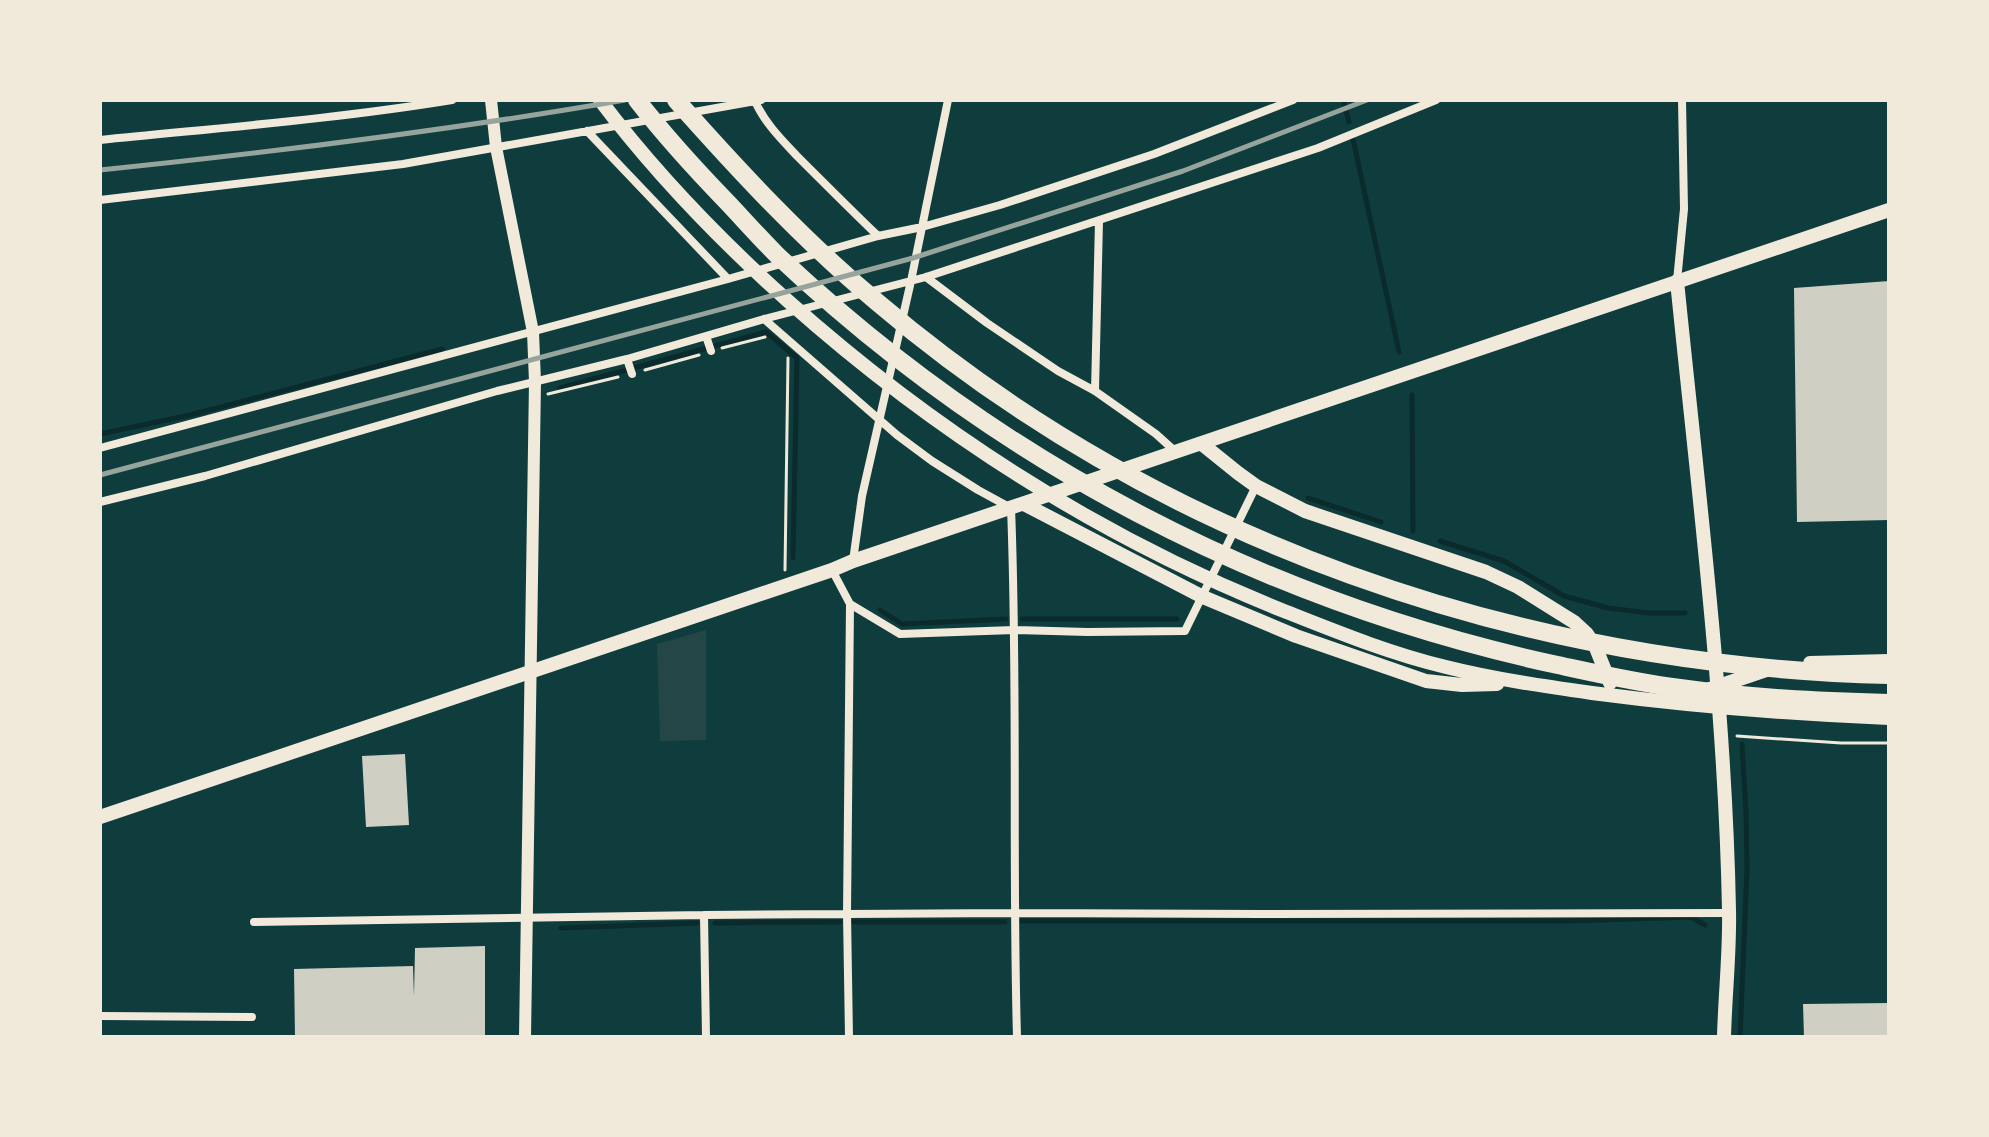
<svg xmlns="http://www.w3.org/2000/svg" width="1989" height="1137" font-family="Jost,sans-serif">
<style>
.green{fill:#244646}
.lines{fill:none;stroke-linecap:round;stroke-linejoin:round}
.stream{stroke:#0a2a2b;stroke-width:5}
.building{fill:#cfcfc3}
.path{stroke:#f1e9da;stroke-width:3}
.minor{stroke:#f1e9da;stroke-width:8}
.tertiary{stroke:#f1e9da;stroke-width:12}
.secondary{stroke:#f1e9da;stroke-width:14}
.motorway{stroke:#f1e9da;stroke-width:18}
.rail{stroke:#97a49c;stroke-width:5}
</style>
<rect width="100%" height="100%" fill="#0f3d3e"/>
<path class="green" d="M 706,630 L 706,740 L 660,741 L 657,644 Z"/>
<g class="lines">
<path class="stream" d="M 1343,100 L 1349,122
M 1353,139 L 1399,352
M 560,388 L 766,332 L 797,358 L 793,558
M 1412,395 L 1413,531
M 100,434 L 190,415 L 442,349
M 1308,498 L 1381,522
M 1440,541 L 1504,561 L 1564,596 L 1608,608 L 1649,613 L 1685,613
M 880,610 L 902,624 L 1006,619
M 1022,619 L 1177,619
M 1022,921 L 1571,921 L 1691,917 L 1705,925
M 854,922 L 1005,922
M 715,923 L 840,922
M 561,928 L 697,923
M 1740,1037 L 1747,869 L 1746,811 L 1742,744"/>
</g>
<path class="building" d="M 1889,281 L 1889,520 L 1797,522 L 1794,288 Z
M 405,754 L 409,825 L 366,827 L 362,756 Z
M 485,946 L 485,1037 L 295,1037 L 294,969 L 413,966 L 414,996 L 415,948 Z
M 1889,1003 L 1889,1037 L 1804,1037 L 1803,1004 Z"/>
<g class="lines">
<path class="path" d="M 722,348 L 765,337
M 645,370 L 699,355
M 548,394 L 618,377
M 785,570 L 788,358
M 1737,736 L 1841,743 L 1889,743"/>
<path class="minor" d="M 755,101 C 764,122 781,139 797,156 C 824,183 851,210 878,236
M 100,140 C 217,128 336,119 452,100
M 100,200 L 403,164 L 761,100
M 926,277 L 987,323 L 1058,371 L 1095,391 L 1156,434 L 1177,453
M 728,279 L 878,236 L 922,227 L 1000,205 L 1154,154 L 1293,100
M 1677,281 L 1684,209 L 1682,100
M 764,319 L 897,435 L 932,461 L 978,490 L 1011,508 C 1018,684 1012,861 1017,1037
M 706,336 L 711,351
M 627,359 L 632,374
M 1095,391 L 1099,221
M 100,448 L 728,279 L 587,131
M 100,502 L 205,476 L 497,391 L 627,359 L 764,319 L 926,277 L 1318,148 L 1436,100
M 853,561 L 862,496 L 911,281 L 948,100
M 832,570 L 850,604 L 847,914 L 849,1037
M 850,604 L 900,634 L 1014,630 L 1088,632 L 1185,631 L 1256,486
M 704,915 L 706,1037
M 254,922 L 704,915 L 1013,913 L 1262,914 L 1729,913
M 100,1016 L 252,1017"/>
<path class="tertiary" d="M 491,100 L 496,147 L 533,332 L 535,382 L 525,1037"/>
<path class="secondary" d="M 600,100 C 656,174 720,240 788,301 C 935,432 1101,538 1284,611 C 1337,632 1391,654 1446,667 C 1494,679 1543,686 1592,693 C 1691,706 1790,714 1889,718
M 1677,281 C 1698,490 1725,699 1729,910 C 1730,952 1725,995 1724,1037
M 1202,444 L 1238,473 L 1256,486 L 1305,511 L 1486,572 L 1518,587 L 1574,622 L 1587,634 L 1596,648 L 1610,683
M 1024,504 L 1203,597 L 1296,636 L 1426,681 L 1462,685 L 1497,684
M 1810,663 L 1889,661
M 1710,689 L 1766,670
M 100,817 L 832,570 L 853,561 L 1889,210"/>
<path class="motorway" d="M 637,100 C 665,136 696,170 728,203 C 744,220 760,238 777,255 C 995,461 1260,600 1553,664 C 1595,673 1638,683 1680,688 C 1750,698 1819,701 1889,703
M 676,100 C 739,171 804,241 877,302 C 1159,542 1521,666 1889,675"/>
<path class="rail" d="M 100,170 C 276,152 451,130 625,100
M 100,475 L 913,258 L 1183,171 L 1367,100"/>
</g>
<rect width="1989" height="1137" fill="none" stroke="#f1e9da" stroke-width="204"/>
</svg>
